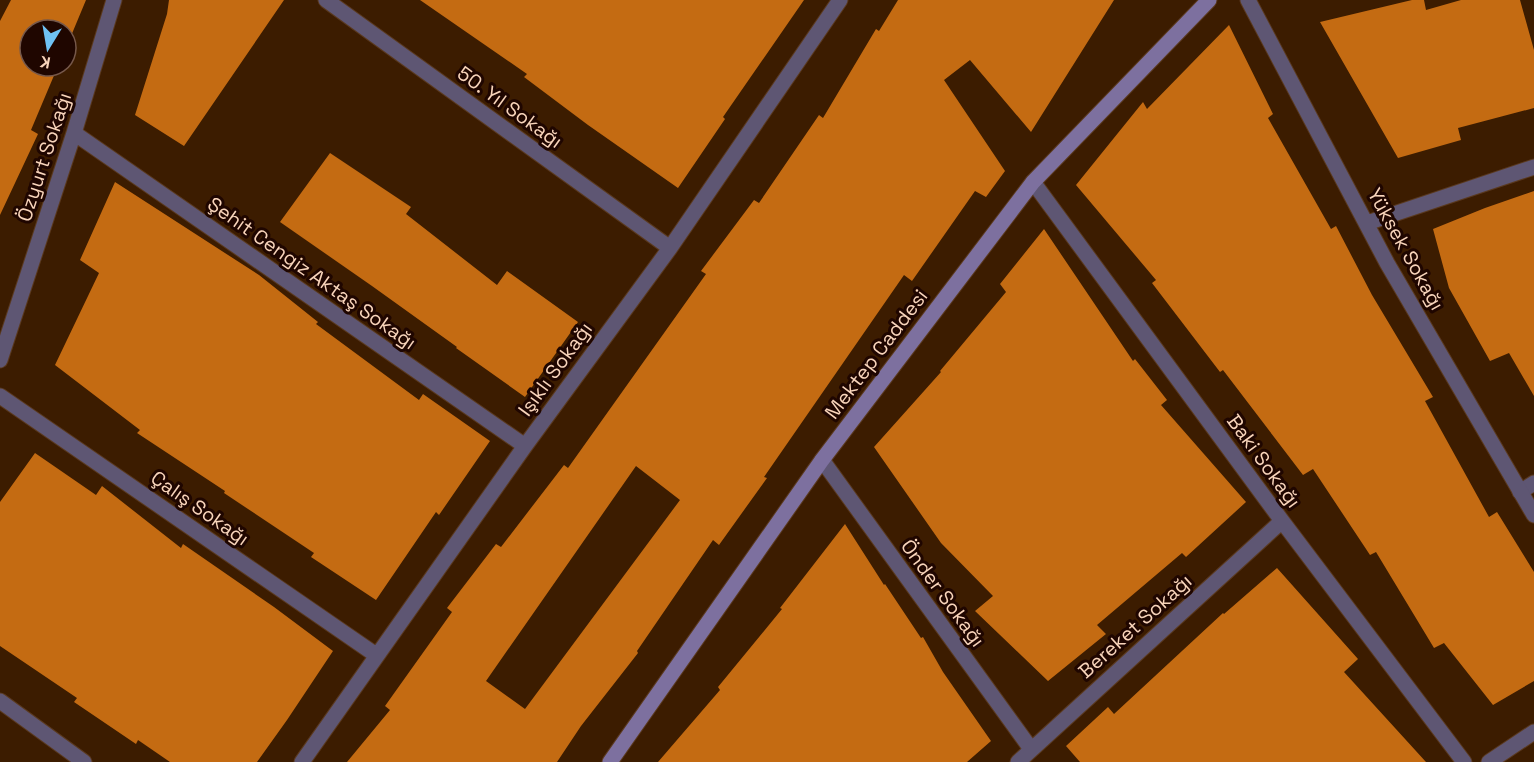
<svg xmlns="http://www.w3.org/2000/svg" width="1534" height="762" font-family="'Space Grotesk',sans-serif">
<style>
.building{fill:#c46b12;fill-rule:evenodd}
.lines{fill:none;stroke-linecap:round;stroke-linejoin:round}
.lane-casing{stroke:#5a391e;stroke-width:17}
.street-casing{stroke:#5a391e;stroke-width:17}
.secondary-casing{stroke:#5a391e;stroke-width:17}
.lane{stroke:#5e5673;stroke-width:15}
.street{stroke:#5e5673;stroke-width:15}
.secondary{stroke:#7d709f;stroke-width:15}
.labels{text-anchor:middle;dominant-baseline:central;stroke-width:6;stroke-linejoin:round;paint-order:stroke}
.street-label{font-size:20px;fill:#f8d4ba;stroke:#1f0600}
</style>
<rect width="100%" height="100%" fill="#3c1c00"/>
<path class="building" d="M 11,0 L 86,0 L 66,48 L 66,30 L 30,30 L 30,66 L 58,66 L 31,130 L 38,134 L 0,215 L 0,21 Z
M 169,0 L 284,0 L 184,146 L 135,115 L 167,14 Z
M 420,0 L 804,0 L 723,117 L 725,119 L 678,188 L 588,125 L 524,77 L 527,74 Z
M 898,0 L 1114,0 L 1031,132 L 970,60 L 944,80 L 1005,171 L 986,197 L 975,191 L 912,281 L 904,275 L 764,477 L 767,478 L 719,545 L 713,540 L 637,651 L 638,653 L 581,726 L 557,762 L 347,762 L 390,710 L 385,706 L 452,612 L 447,608 L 496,544 L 501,547 L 564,465 L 568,468 L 706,274 L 701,271 L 754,200 L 759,203 L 819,115 L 823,118 L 876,29 L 879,31 ZM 636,466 L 680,500 L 525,709 L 486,681 Z
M 1412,0 L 1424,0 L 1426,10 L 1461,0 L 1520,0 L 1534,50 L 1534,108 L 1458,128 L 1461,140 L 1398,158 L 1320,22 Z
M 1229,25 L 1273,114 L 1268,118 L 1331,229 L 1336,226 L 1372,295 L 1433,397 L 1425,401 L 1489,517 L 1497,512 L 1534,572 L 1534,681 L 1493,705 L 1444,643 L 1434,648 L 1376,552 L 1370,555 L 1313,469 L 1303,475 L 1223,370 L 1220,372 L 1152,283 L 1156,280 L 1076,185 L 1143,102 L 1147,109 Z
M 330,153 L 411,207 L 406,214 L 497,285 L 507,271 L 578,322 L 525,397 L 456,348 L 457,347 L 372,286 L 280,222 Z
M 115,182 L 259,275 L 318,322 L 316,324 L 419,400 L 423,394 L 490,441 L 439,515 L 436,512 L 376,600 L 311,557 L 314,553 L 224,493 L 225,491 L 137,433 L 140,430 L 55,365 L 99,273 L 80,260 Z
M 1534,191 L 1534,396 L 1509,353 L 1490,361 L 1449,288 L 1433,229 L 1485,208 Z
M 1044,229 L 1133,361 L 1135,359 L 1167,400 L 1161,405 L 1246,502 L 1186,557 L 1182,553 L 1097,625 L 1106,634 L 1048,681 L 975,611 L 993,596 L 941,543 L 874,447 L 941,372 L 940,371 L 1006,292 L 1000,284 Z
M 35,453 L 96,495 L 102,486 L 181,548 L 183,544 L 274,607 L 333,651 L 287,720 L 257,762 L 170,762 L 138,740 L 136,744 L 74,702 L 77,698 L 0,646 L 0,502 Z
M 845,524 L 884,585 L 885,584 L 921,638 L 923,637 L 943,672 L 991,741 L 967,762 L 658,762 L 720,690 L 718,687 L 782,609 L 780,608 Z
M 1277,568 L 1358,659 L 1344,672 L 1426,762 L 1080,762 L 1066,746 L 1108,707 L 1114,714 L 1223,613 L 1224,614 Z"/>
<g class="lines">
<g class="lane-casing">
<path id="lane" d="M 1520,492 L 1534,483"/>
</g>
<g class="street-casing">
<path id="street" d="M 326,0 L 670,248
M 1248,0 L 1387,263 L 1534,515
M 74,133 L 525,446
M 1033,182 L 1282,521 L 1464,762
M 1367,223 L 1534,167
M 0,360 L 74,133 L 114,0
M 0,396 L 376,655
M 822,460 L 1031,749
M 0,701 L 84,762
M 302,762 L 525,446 L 670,248 L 840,0
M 1018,762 L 1282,521
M 1489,762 L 1534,732"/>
</g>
<g class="secondary-casing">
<path id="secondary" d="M 610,762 L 822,460 L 1033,182 L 1209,0"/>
</g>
<use href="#lane" class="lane"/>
<use href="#street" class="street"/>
<use href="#secondary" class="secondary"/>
</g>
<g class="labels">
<g class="street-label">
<text transform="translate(510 107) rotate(36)">50. Yıl Sokağı</text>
<text transform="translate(44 157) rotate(-72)">Özyurt Sokağı</text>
<text transform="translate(1406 249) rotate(61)">Yüksek Sokağı</text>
<text transform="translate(312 273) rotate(35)">Şehit Cengiz Aktaş Sokağı</text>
<text transform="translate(876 354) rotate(-53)">Mektep Caddesi</text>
<text transform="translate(555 369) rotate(-54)">Işıklı Sokağı</text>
<text transform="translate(1264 461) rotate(54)">Baki Sokağı</text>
<text transform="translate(200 508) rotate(35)">Çalış Sokağı</text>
<text transform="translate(943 593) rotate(54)">Önder Sokağı</text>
<text transform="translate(1135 626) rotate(-42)">Bereket Sokağı</text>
</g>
</g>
<g transform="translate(48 48) rotate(191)"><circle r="28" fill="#1f0600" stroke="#76584a" stroke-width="1.5"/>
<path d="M0-4.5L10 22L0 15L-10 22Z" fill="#6fc2f4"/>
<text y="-9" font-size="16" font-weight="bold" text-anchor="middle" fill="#f8d4ba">K</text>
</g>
</svg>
